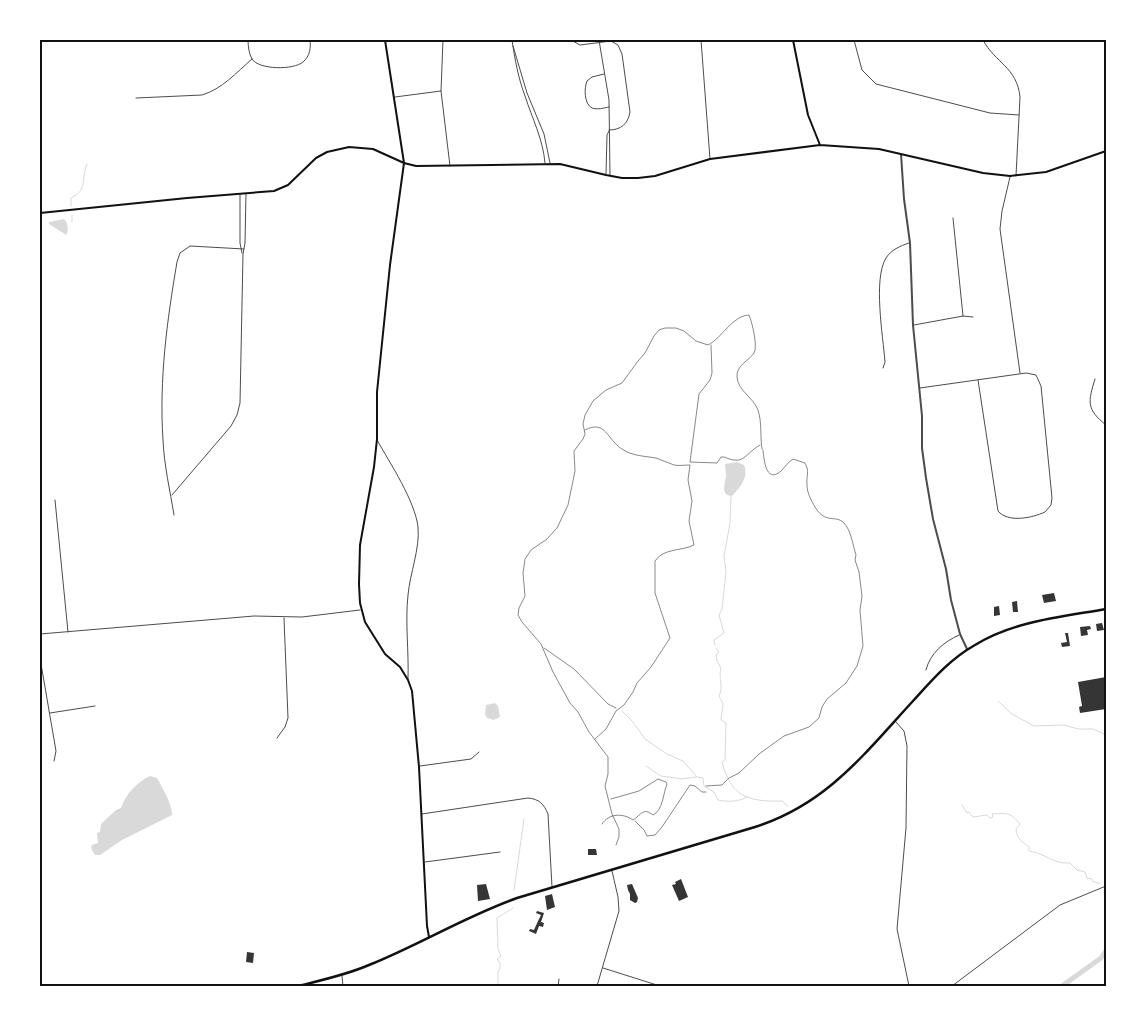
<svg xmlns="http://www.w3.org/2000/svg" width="1146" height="1026" font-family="'PT Serif',serif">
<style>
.water{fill:#d9d9d9}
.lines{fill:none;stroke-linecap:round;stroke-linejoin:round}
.stream{stroke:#d9d9d9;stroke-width:1}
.river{stroke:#d9d9d9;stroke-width:5}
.building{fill:#353535}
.path{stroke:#111;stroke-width:0.5}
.minor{stroke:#4c4c4c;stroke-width:1}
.tertiary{stroke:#4c4c4c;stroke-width:2}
.secondary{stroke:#111;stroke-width:2}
.trunk{stroke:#111;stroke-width:2.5}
.neatline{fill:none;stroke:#111;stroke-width:2}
</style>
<rect width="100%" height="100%" fill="#fff"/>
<path class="water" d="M 64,219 C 68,222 69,231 66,235 L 49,224 L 49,222 Z
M 737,462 L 744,465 C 749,477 740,488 732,496 C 720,495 725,485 726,476 C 726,472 725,468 725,464 Z
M 495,703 L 498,706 L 500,717 L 494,720 L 487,718 L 485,714 L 486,705 Z
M 150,776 L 157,778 C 162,787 173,806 172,815 L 122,840 L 100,855 L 95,855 L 91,848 L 92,845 L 98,843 L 97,833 L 100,832 L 101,824 L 116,810 L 121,808 C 126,794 136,783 150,776 Z"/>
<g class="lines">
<path class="stream" d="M 71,206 L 71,198 C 75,195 79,194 81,190 C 85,182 83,172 87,164
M 72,215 L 72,222
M 715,645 L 714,640 L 724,633 L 719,615 L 722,609 L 726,572 L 724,556 L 730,523 L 731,496
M 716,648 L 719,652 L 716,655 L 717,661 L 721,668 C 718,678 724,686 719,696 L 723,704 L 721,720 L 726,723 L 725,760 L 722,762 C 731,796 747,802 782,801 L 788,806
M 998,701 L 1012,714 L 1034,726 L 1063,725 L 1079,729 L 1093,729 L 1106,735
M 622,711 L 633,722 L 645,739 L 667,754 L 683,761 L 697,777 L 703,778 L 704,786 L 714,792 L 718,800 C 728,802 738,802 747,797
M 646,766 L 661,776 L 682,779 L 696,777
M 962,805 L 967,813 L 969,812 L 973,817 L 987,815 L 990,818 L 993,817 L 992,814 C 1007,813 1010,812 1020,824 L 1016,829 C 1017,840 1022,841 1029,847 L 1029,851 C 1048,854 1051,864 1070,863 L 1077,870 L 1085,872 L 1087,878 L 1092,879 L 1092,881 L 1100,884
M 514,890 L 524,819
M 498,986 L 498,971 L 500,969 L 500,963 L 497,959 L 501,956 L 498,949 L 497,918 L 513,908"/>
<path class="river" d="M 1062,986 L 1101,958 L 1106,951"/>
</g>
<path class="building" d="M 1054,593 L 1056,601 L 1044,603 L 1042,595 Z
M 1017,601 L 1018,612 L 1013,612 L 1012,602 Z
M 999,606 L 1000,615 L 994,616 L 994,607 Z
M 1102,623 L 1104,630 L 1097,631 L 1096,624 Z
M 1090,626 L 1091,629 L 1087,630 L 1088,635 L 1081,636 L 1080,627 Z
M 1065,633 L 1068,633 L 1070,646 L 1062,647 L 1061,643 L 1067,642 Z
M 1106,677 L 1106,709 L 1080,713 L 1079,707 L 1082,706 L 1078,682 Z
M 588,849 L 596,849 L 597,855 L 588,855 Z
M 681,879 L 688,897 L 679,901 L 672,885 L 676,884 L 675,882 Z
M 486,884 L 490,899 L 478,901 L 477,885 Z
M 632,884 L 638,898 L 637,902 L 635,903 L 630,900 L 630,894 L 628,890 L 627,885 Z
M 552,894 L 555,907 L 547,910 L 545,896 Z
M 537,911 L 544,913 L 541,922 L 544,923 L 543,927 L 539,926 L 536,934 L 529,931 L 530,929 L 534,930 L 538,921 L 541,915 L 536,913 Z
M 247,952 L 254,953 L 253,963 L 246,962 Z"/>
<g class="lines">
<path class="path" d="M 711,345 L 712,373 L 710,380 L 699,394 L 690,462 L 717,463 L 721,457 L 724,457 C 745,466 744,454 760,445
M 585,430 C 606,419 607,440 622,449 C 632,456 644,456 656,458 C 662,460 668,463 674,465 C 679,466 685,465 690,465 L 688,480 L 692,501 L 689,521 L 694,545 C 683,551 663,548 655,561 L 655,593 L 670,638 L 651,667 L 637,683 L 633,692 L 624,705 L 616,711 L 606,729 L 595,739
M 544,648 L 574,669 L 608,704 L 616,708
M 706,786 L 722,785 L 729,778 L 739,773 L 759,754 L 784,736 L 809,727 L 819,718 L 822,707 L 827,699 L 846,683 L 857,666 L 863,646 L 860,610 L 862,596 L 859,572 L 855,560 L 856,555 C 853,546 851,530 844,523 C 835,514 826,525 815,507 C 811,500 807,493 807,485 C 806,476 810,472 805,463 L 793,459 C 788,462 785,467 781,471 C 766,484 764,460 763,450
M 635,821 L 644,830 L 647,836 L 655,835 L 662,827 L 690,785 L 695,786 L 702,792 L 706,792
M 602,824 C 609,813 623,813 633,820 C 641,815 643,807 653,815 C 663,810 663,794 667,784 L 666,782 L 658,779 L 639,791 L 611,799
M 616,845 L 619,837 L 619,829 L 612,814 L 605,786 L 608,774 L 608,757 L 589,732 L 578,712 L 570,703 L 553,672 L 541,644 L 522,622 L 518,615 L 519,608 L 525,596 L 523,573 L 525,559 L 531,550 L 547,539 L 557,528 L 568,505 L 575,471 L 574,451 L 583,439 L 585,434 L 583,424 L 585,415 L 593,401 L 606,390 L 622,383 L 638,361 L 645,353 L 654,336 L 659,330 L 665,328 L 676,328 L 684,331 L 696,341 L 708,345 C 722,338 732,316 749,315 C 752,322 758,346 754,353 C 749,361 736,365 737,377 C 738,391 753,397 758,410 C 762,422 760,436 762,449"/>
<path class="minor" d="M 248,40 C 248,46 249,54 252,59 C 259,70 294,70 303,62 C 310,56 311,48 310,40
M 443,40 L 441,91 L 450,166
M 512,40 C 515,60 518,77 525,96 C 532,118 543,139 545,163
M 571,40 L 580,45 L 611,41 L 618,45 L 622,54 L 630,112 C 628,124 621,130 609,130
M 599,40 L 609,100 L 610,175
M 701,40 L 710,159
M 854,40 L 862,70 L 876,84 L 990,113 L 1019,115
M 948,40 L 964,40
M 983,40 C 995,63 1017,67 1020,97 L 1016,176
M 513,46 L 527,93 L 544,134 L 550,163
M 604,74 L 592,77 L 587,81 C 584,88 584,104 592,108 C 597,110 604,108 609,107
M 395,97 L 441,91
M 136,98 L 202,95 C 222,89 236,73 252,59
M 606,174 L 607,135 L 609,131
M 1010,177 L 1002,211 L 1000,229 L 1020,373
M 240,195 L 240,243 L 242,253
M 953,218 L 963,316
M 914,325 L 963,316 L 973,317
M 883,368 L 885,362 C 883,336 873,279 886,258 C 891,250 900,246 909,243
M 1095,379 C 1088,402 1086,409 1106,425
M 920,388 L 1026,373 L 1036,375 L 1041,386 L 1052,498 L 1051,505 L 1045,512 C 1032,518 1008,523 998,511 L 978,380
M 377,440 C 390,463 415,501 418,527 C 420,549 410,573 408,595 C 405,623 409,651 408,680
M 172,495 L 231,426 L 237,415 L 240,403 L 243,254 L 245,243 L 246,194
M 55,500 L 68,632
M 174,515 C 170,490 164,465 163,440 C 159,379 167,321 177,262 L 180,253 L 190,246 L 244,249
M 40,634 L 254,616 L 302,617 L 360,610
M 40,658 L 56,751 L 54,761
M 926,670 C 930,653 944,642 959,635
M 50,713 L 95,706
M 895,721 L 904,731 L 907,746 L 906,828 L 897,929 L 909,986
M 277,738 L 285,727 L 288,718 L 284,618
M 420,766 L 471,759 L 479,752
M 422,814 L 528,798 C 539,799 544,804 548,814 L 552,887
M 425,862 L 500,852
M 603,968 L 660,986
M 342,976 L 343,986
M 558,986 L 559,979
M 597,986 L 619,911 L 618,897 L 612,871
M 952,986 L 1060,905 L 1106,886"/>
<path class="tertiary" d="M 901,154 L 904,199 L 910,243 L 913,325 L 922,416 L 922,448 L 926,478 L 933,519 L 946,569 L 951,600 L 960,634 L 967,649"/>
<path class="secondary" d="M 385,40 L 404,163 L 390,265 L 377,392 L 377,439 L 374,467 L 360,545 L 359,584 L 360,603 L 365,622 L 385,654 L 400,667 L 408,680 L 412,691 L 419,767 L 427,926 L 429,937
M 793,40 L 808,115 L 820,145
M 40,213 L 187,198 L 274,191 L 288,185 L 316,158 L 327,152 L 349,147 L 373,149 L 404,163 L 416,166 L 560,164 L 606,175 L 622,178 L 638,178 L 655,176 L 710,159 L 820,145 L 879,149 L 983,173 L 1010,176 L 1046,172 L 1106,151"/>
<path class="trunk" d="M 298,986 C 322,980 346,975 369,965 C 419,945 466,916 517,898 L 755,827 C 827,804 864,754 913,701 C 932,680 950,659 975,645 C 1014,621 1061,617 1106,609"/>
</g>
<rect width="1146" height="1026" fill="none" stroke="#ffffff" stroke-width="82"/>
<rect x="41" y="41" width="1064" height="944" class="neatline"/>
</svg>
